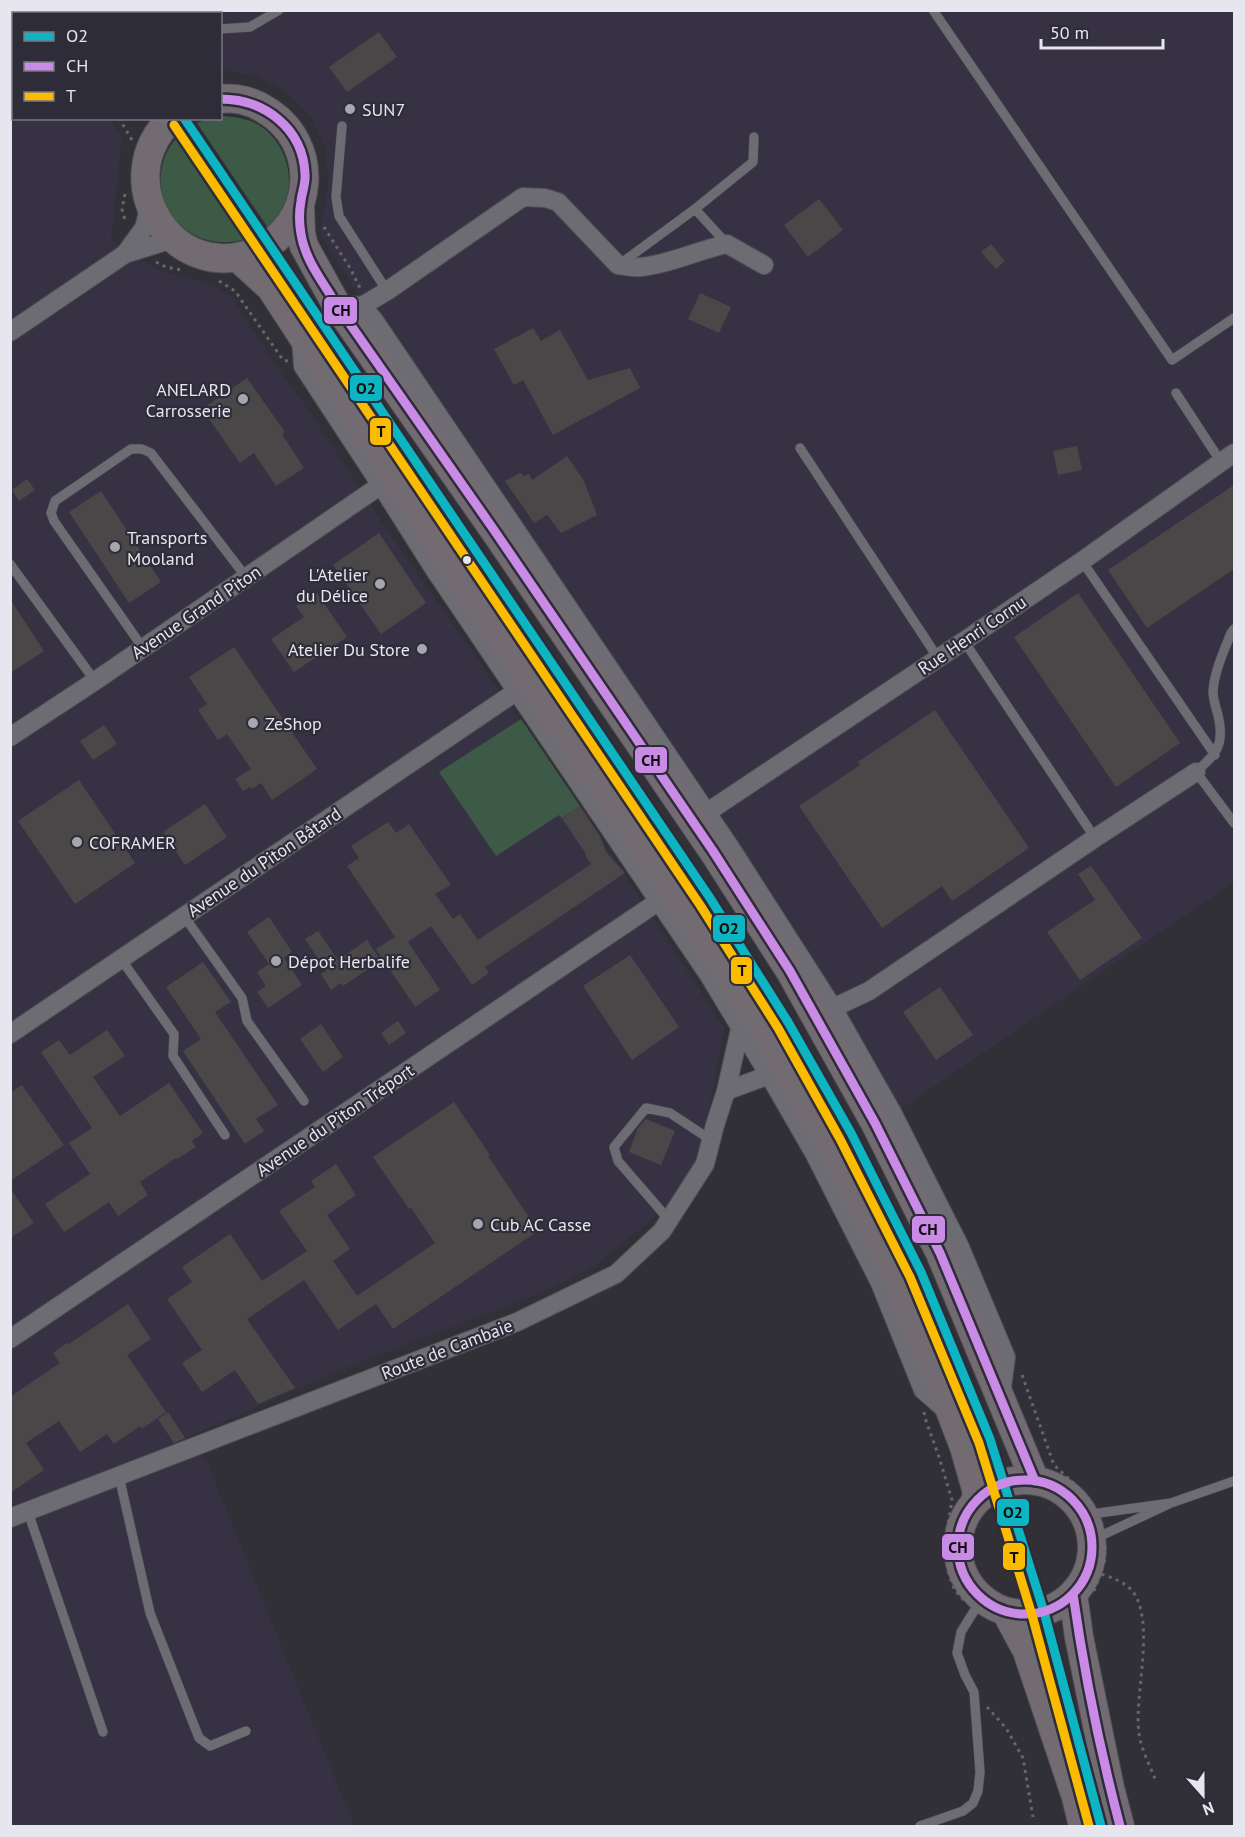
<svg xmlns="http://www.w3.org/2000/svg" width="1245" height="1837" font-family="'PT Sans',sans-serif">
<style>
.built{fill:#363244}
.green{fill:#3d5a46}
.building{fill:#4a4748}
.lines{fill:none;stroke-linecap:round;stroke-linejoin:round}
.lane-casing{stroke:#4f4e54;stroke-width:10}
.street-casing{stroke:#4f4e54;stroke-width:20}
.primary-casing{stroke:#4f4e54;stroke-width:30}
.path{stroke:#67666a;stroke-width:3;stroke-dasharray:3 4.5;stroke-linecap:butt}
.lane{stroke:#6d6c72;stroke-width:9}
.street{stroke:#6d6c72;stroke-width:18}
.primary{stroke:#726c72;stroke-width:28}
.bus-1-casing{stroke:#2f2c3a;stroke-width:14}
.bus-2-casing{stroke:#2f2c3a;stroke-width:14}
.bus-3-casing{stroke:#2f2c3a;stroke-width:14}
.bus-1{stroke:#0db4c1;stroke-width:9}
.bus-2{stroke:#ca8be6;stroke-width:9}
.bus-3{stroke:#fbbb00;stroke-width:9}
.poi-dot{fill:#a7a6ae;stroke:#2f2c3a;stroke-width:2}
.bus-dot{fill:#e7e5ee;stroke:#2f2c3a;stroke-width:2}
.labels{text-anchor:middle;dominant-baseline:central;stroke-width:4.5;stroke-linejoin:round;paint-order:stroke}
.poi-label{font-size:18px;fill:#e7e5ee;stroke:#2f2c3a;text-anchor:start}
.street-label{font-size:18px;fill:#e7e5ee;stroke:#2f2c3a}
.line-badge{stroke:#2f2c3a;stroke-width:2}
.pale-badge-label{font-size:16px;text-anchor:middle;font-weight:bold;fill:#111}
</style>
<rect width="100%" height="100%" fill="#313036"/>
<path class="built" d="M 38,10 L 40,13 L 14,14 L 14,118 L 110,119 L 122,137 L 111,240 L 157,270 L 217,286 L 232,298 L 279,370 L 311,413 L 385,527 L 580,806 L 724,1028 L 705,1129 L 694,1167 L 666,1207 L 595,1266 L 549,1290 L 358,1363 L 186,1438 L 207,1462 L 354,1826 L 11,1826 L 10,11 Z
M 162,11 L 1234,11 L 1234,882 L 893,1114 L 374,320 L 320,234 L 328,189 L 326,150 L 311,117 L 288,93 L 257,76 L 228,71 L 221,67 L 220,14 L 164,13 Z"/>
<path class="green" d="M 221,116 C 234,117 246,118 257,124 C 283,139 296,173 285,201 C 282,211 275,220 268,228 L 197,123 L 208,119 L 220,118 Z
M 182,131 L 253,237 C 242,240 232,243 221,242 C 181,241 152,201 163,163 C 166,150 174,141 182,131 Z
M 521,719 L 580,806 L 562,818 L 559,815 L 496,856 L 439,772 Z"/>
<path class="building" d="M 379,32 L 397,57 L 347,92 L 329,67 Z
M 819,199 L 843,230 L 808,257 L 784,225 Z
M 991,244 L 1005,261 L 996,269 L 981,252 Z
M 700,293 L 731,307 L 719,333 L 688,319 Z
M 533,328 L 541,341 L 560,330 L 588,380 L 630,368 L 640,388 L 553,435 L 523,380 L 514,385 L 494,349 Z
M 247,378 L 285,432 L 282,434 L 304,468 L 276,486 L 254,453 L 240,463 L 202,409 Z
M 1077,446 L 1082,470 L 1058,475 L 1053,451 Z
M 567,456 L 584,481 L 597,515 L 561,533 L 547,515 L 534,523 L 505,481 L 520,473 L 524,476 L 529,474 L 532,480 Z
M 27,479 L 35,490 L 19,501 L 12,490 Z
M 1234,485 L 1234,569 L 1147,628 L 1108,570 Z
M 101,491 L 161,582 L 129,603 L 69,512 Z
M 379,533 L 426,603 L 381,634 L 333,565 Z
M 316,592 L 347,637 L 294,672 L 271,639 L 304,617 L 296,606 Z
M 1078,593 L 1180,743 L 1116,787 L 1014,637 Z
M 10,599 L 44,651 L 10,673 Z
M 234,647 L 317,769 L 272,800 L 261,783 L 252,789 L 250,787 L 243,791 L 235,779 L 251,769 L 227,734 L 218,740 L 198,710 L 207,704 L 189,677 Z
M 935,710 L 1029,848 L 952,901 L 942,886 L 882,928 L 799,806 L 860,765 L 858,762 Z
M 104,725 L 117,744 L 93,760 L 80,741 Z
M 79,780 L 135,863 L 75,904 L 18,821 Z
M 205,804 L 227,837 L 185,865 L 163,832 Z
M 580,806 L 600,836 L 606,852 L 625,873 L 485,967 L 489,973 L 472,985 L 431,926 L 408,942 L 440,990 L 415,1007 L 376,949 L 395,937 L 347,866 L 359,858 L 351,846 L 388,822 L 396,833 L 409,824 L 451,885 L 435,894 L 453,919 L 460,914 L 478,940 L 591,864 L 585,855 L 586,854 L 562,818 Z
M 1091,866 L 1142,938 L 1080,980 L 1047,932 L 1095,900 L 1078,874 Z
M 269,917 L 292,952 L 284,958 L 302,985 L 268,1008 L 257,992 L 266,986 L 257,972 L 269,964 L 247,932 Z
M 318,931 L 338,960 L 367,940 L 381,961 L 343,986 L 341,983 L 331,990 L 321,974 L 326,971 L 305,939 Z
M 630,955 L 679,1027 L 632,1060 L 583,986 Z
M 203,962 L 231,1002 L 215,1012 L 278,1105 L 256,1119 L 264,1131 L 245,1144 L 183,1051 L 201,1039 L 166,987 Z
M 940,987 L 973,1035 L 936,1060 L 903,1012 Z
M 398,1021 L 406,1033 L 389,1045 L 381,1033 Z
M 321,1024 L 343,1057 L 323,1072 L 300,1039 Z
M 107,1030 L 125,1056 L 93,1077 L 120,1116 L 169,1083 L 203,1133 L 192,1141 L 196,1147 L 177,1159 L 176,1158 L 140,1182 L 148,1195 L 118,1216 L 109,1202 L 64,1232 L 45,1204 L 90,1174 L 69,1143 L 92,1128 L 41,1052 L 59,1040 L 70,1055 Z
M 22,1085 L 64,1145 L 10,1181 L 10,1093 Z
M 454,1102 L 490,1155 L 488,1156 L 538,1231 L 393,1329 L 376,1304 L 338,1330 L 304,1280 L 247,1319 L 295,1388 L 258,1404 L 235,1370 L 202,1392 L 182,1363 L 202,1350 L 167,1299 L 192,1282 L 182,1267 L 230,1234 L 262,1281 L 307,1251 L 279,1211 L 315,1187 L 311,1181 L 336,1164 L 356,1195 L 327,1215 L 350,1249 L 333,1261 L 357,1296 L 435,1243 L 411,1208 L 409,1209 L 373,1157 Z
M 646,1119 L 675,1131 L 661,1165 L 629,1152 L 638,1128 Z
M 10,1188 L 34,1223 L 10,1238 Z
M 128,1304 L 151,1339 L 127,1355 L 166,1412 L 142,1429 L 140,1426 L 114,1444 L 107,1434 L 80,1452 L 59,1421 L 26,1443 L 44,1470 L 10,1493 L 10,1397 L 60,1363 L 53,1353 L 67,1343 L 69,1344 Z
M 168,1412 L 185,1438 L 174,1443 L 158,1419 Z"/>
<g class="lines">
<g class="lane-casing">
<path id="lane" d="M 111,10 L 114,14
M 933,10 L 1172,360 L 1234,318
M 220,29 L 250,27 L 279,10
M 184,118 L 710,898 L 788,1022 L 851,1133 L 921,1272 L 990,1439 L 1044,1612 L 1101,1826
M 342,126 L 336,197 L 339,216 L 387,291
M 695,209 L 727,244
M 620,264 L 695,209 L 753,162 L 754,137
M 1176,393 L 1221,462
M 800,448 L 938,658
M 1082,561 L 1215,755
M 10,564 L 95,681
M 1234,629 L 1231,633 C 1224,651 1214,672 1213,692 C 1213,699 1216,708 1218,715 C 1225,745 1217,753 1196,772 L 1234,823
M 964,641 L 1095,838
M 143,648 L 54,521 L 51,513 L 55,501 L 131,449 L 142,449 L 151,453 L 246,577
M 184,916 L 242,998 L 247,1021 L 304,1101
M 121,959 L 174,1034 L 173,1056 L 225,1135
M 669,1220 L 618,1161 L 614,1147 L 646,1108 L 670,1113 L 711,1140
M 119,1476 L 150,1613 L 199,1738 L 210,1746 L 246,1731
M 1171,1503 L 1234,1481
M 28,1512 L 103,1732
M 1085,1516 L 1099,1513 L 1171,1503 L 1092,1540
M 920,1826 L 963,1811 L 973,1803 L 978,1791 L 980,1772 L 974,1692 L 965,1675 L 957,1653 L 961,1632 L 974,1611 L 987,1603"/>
</g>
<g class="street-casing">
<path id="street" d="M 57,10 L 59,14
M 125,254 L 173,239
M 336,304 L 362,306 L 374,320 L 730,847 L 833,1008 L 893,1114 L 960,1247 L 1006,1357 L 1001,1395
M 362,306 L 387,291 L 523,197 L 545,198 L 558,202 L 618,265 C 625,266 633,268 641,267 C 671,264 698,250 727,244 L 764,265
M 10,332 L 125,254 L 144,228 L 150,205
M 301,338 L 303,366 L 381,485 L 434,569 L 710,977 L 769,1075 L 814,1153 L 880,1283 L 923,1390 L 947,1411
M 10,737 L 95,681 L 381,485
M 706,813 L 964,641 L 1082,561 L 1234,453
M 833,1008 L 869,991 L 1095,838 L 1196,772
M 10,1034 L 517,691
M 726,1091 L 769,1075
M 10,1339 L 659,901
M 10,1518 L 517,1322 L 616,1274 L 662,1231 L 705,1164 L 715,1125 L 726,1091 L 740,1029"/>
</g>
<g class="primary-casing">
<path id="primary" d="M 83,10 L 85,14
M 144,10 L 146,14
M 172,118 C 105,181 176,287 256,251 C 316,225 322,142 264,109 C 252,101 235,97 220,99
M 300,207 L 301,234 L 304,246 L 336,304 L 494,530 L 713,851 L 790,971 L 875,1123 L 940,1253 L 1035,1481
M 237,257 L 271,288 L 448,560 L 715,956 L 764,1031 L 794,1083 L 827,1141 L 896,1280 L 940,1384 L 964,1447 L 976,1489 L 977,1499
M958 1547a67 67 0 1 1 134 0a67 67 0 1 1-134 0Z
M 1073,1594 L 1079,1637 L 1110,1788 L 1120,1826
M 1006,1612 L 1027,1651 L 1076,1797 L 1083,1826"/>
</g>
<path class="path" d="M 175,10 L 178,14
M 119,118 L 132,140
M 125,194 L 122,209 L 126,223
M 324,227 L 350,268 L 360,288
M 156,262 L 166,267 L 181,270
M 219,281 L 235,291 L 283,360 L 288,361
M 1022,1375 L 1054,1465 L 1084,1493 L 1092,1503
M 924,1412 L 925,1418 L 939,1457 L 952,1500 L 944,1547 L 949,1574 L 954,1589 L 965,1602
M 1087,1571 C 1100,1573 1115,1578 1126,1585 C 1160,1609 1133,1696 1139,1733 C 1141,1749 1150,1766 1156,1781
M 1094,1591 L 1105,1560 L 1105,1546
M 987,1707 L 1006,1728 L 1023,1758 L 1033,1817"/>
<use href="#lane" class="lane"/>
<use href="#street" class="street"/>
<use href="#primary" class="primary"/>
<g class="bus-1-casing">
<path id="bus-1" d="M 184,118 L 710,898 L 788,1022 L 851,1133 L 921,1272 L 990,1439 L 1044,1612 L 1101,1826"/>
</g>
<g class="bus-2-casing">
<path id="bus-2" d="M 220,99 C 264,99 303,128 305,174 C 306,183 302,192 301,201 C 299,212 299,223 301,234 C 305,260 323,282 336,304 L 494,530 L 713,851 L 790,971 L 875,1123 L 940,1253 L 1035,1481
M958 1547a67 67 0 1 1 134 0a67 67 0 1 1-134 0Z
M 1073,1594 C 1084,1672 1100,1750 1120,1826"/>
</g>
<g class="bus-3-casing">
<path id="bus-3" d="M 174,125 L 700,905 L 778,1028 L 840,1139 L 910,1277 L 979,1443 L 1032,1615 L 1089,1826"/>
</g>
<use href="#bus-1" class="bus-1"/>
<use href="#bus-2" class="bus-2"/>
<use href="#bus-3" class="bus-3"/>
</g>
<g class="poi-dot">
<circle cx="350" cy="109" r="6"/>
<circle cx="243" cy="399" r="6"/>
<circle cx="115" cy="547" r="6"/>
<circle cx="380" cy="584" r="6"/>
<circle cx="422" cy="649" r="6"/>
<circle cx="253" cy="723" r="6"/>
<circle cx="77" cy="842" r="6"/>
<circle cx="276" cy="961" r="6"/>
<circle cx="478" cy="1224" r="6"/>
</g>
<circle class="bus-dot" cx="467" cy="560" r="5"/>
<g class="labels">
<g class="poi-label">
<text x="362" y="109">SUN7</text>
<text x="231" y="389" text-anchor="end">ANELARD<tspan x="231" dy="21">Carrosserie</tspan></text>
<text x="127" y="537">Transports<tspan x="127" dy="21">Mooland</tspan></text>
<text x="368" y="574" text-anchor="end">L'Atelier<tspan x="368" dy="21">du Délice</tspan></text>
<text x="410" y="649" text-anchor="end">Atelier Du Store</text>
<text x="265" y="723">ZeShop</text>
<text x="89" y="842">COFRAMER</text>
<text x="288" y="961">Dépot Herbalife</text>
<text x="490" y="1224">Cub AC Casse</text>
</g>
<g class="street-label">
<text transform="translate(196 612) rotate(-34)">Avenue Grand Piton</text>
<text transform="translate(972 635) rotate(-34)">Rue Henri Cornu</text>
<text transform="translate(264 862) rotate(-34)">Avenue du Piton Bâtard</text>
<text transform="translate(335 1120) rotate(-34)">Avenue du Piton Tréport</text>
<text transform="translate(447 1349) rotate(-21)">Route de Cambaie</text>
</g>
</g>
<g class="line-badge">
<rect x="323" y="296" width="35" height="29" rx="6" fill="#ca8be6"/>
<rect x="349" y="374" width="34" height="28" rx="6" fill="#0db4c1"/>
<rect x="369" y="417" width="23" height="29" rx="6" fill="#fbbb00"/>
<rect x="634" y="746" width="34" height="28" rx="6" fill="#ca8be6"/>
<rect x="712" y="914" width="34" height="29" rx="6" fill="#0db4c1"/>
<rect x="730" y="956" width="23" height="29" rx="6" fill="#fbbb00"/>
<rect x="911" y="1215" width="35" height="29" rx="6" fill="#ca8be6"/>
<rect x="996" y="1498" width="34" height="29" rx="6" fill="#0db4c1"/>
<rect x="941" y="1533" width="34" height="28" rx="6" fill="#ca8be6"/>
<rect x="1002" y="1542" width="24" height="29" rx="6" fill="#fbbb00"/>
</g>
<g class="pale-badge-label">
<text x="341" y="316">CH</text>
<text x="366" y="394">O2</text>
<text x="381" y="437">T</text>
<text x="651" y="766">CH</text>
<text x="729" y="934">O2</text>
<text x="742" y="976">T</text>
<text x="928" y="1235">CH</text>
<text x="1013" y="1518">O2</text>
<text x="958" y="1553">CH</text>
<text x="1014" y="1563">T</text>
</g>
<rect width="1245" height="1837" fill="none" stroke="#e7e5ee" stroke-width="24"/>
<rect x="12" y="12" width="210" height="108" fill="#2f2c3a" stroke="#797682" stroke-width="1.5"/>
<rect x="24" y="32" width="30" height="9" fill="#0db4c1" stroke="#797682" stroke-width="1.5"/>
<text x="66" y="42" font-size="18" fill="#e7e5ee">O2</text>
<rect x="24" y="62" width="30" height="9" fill="#ca8be6" stroke="#797682" stroke-width="1.5"/>
<text x="66" y="72" font-size="18" fill="#e7e5ee">CH</text>
<rect x="24" y="92" width="30" height="9" fill="#fbbb00" stroke="#797682" stroke-width="1.5"/>
<text x="66" y="102" font-size="18" fill="#e7e5ee">T</text>
<g transform="translate(1203 1795) rotate(159)" stroke="#2f2c3a" stroke-width="4.5" paint-order="stroke">
<path d="M0-4.5L10 22L0 15L-10 22Z" fill="#e7e5ee"/>
<text y="-9" font-size="16" font-weight="bold" text-anchor="middle" fill="#e7e5ee">N</text>
</g>
<path d="M1041 39v9h122v-9" fill="none" stroke="#e7e5ee" stroke-width="3"/>
<text x="1050" y="39" font-size="18" fill="#e7e5ee" stroke="#2f2c3a" stroke-width="4.5" paint-order="stroke">50 m</text>
</svg>
